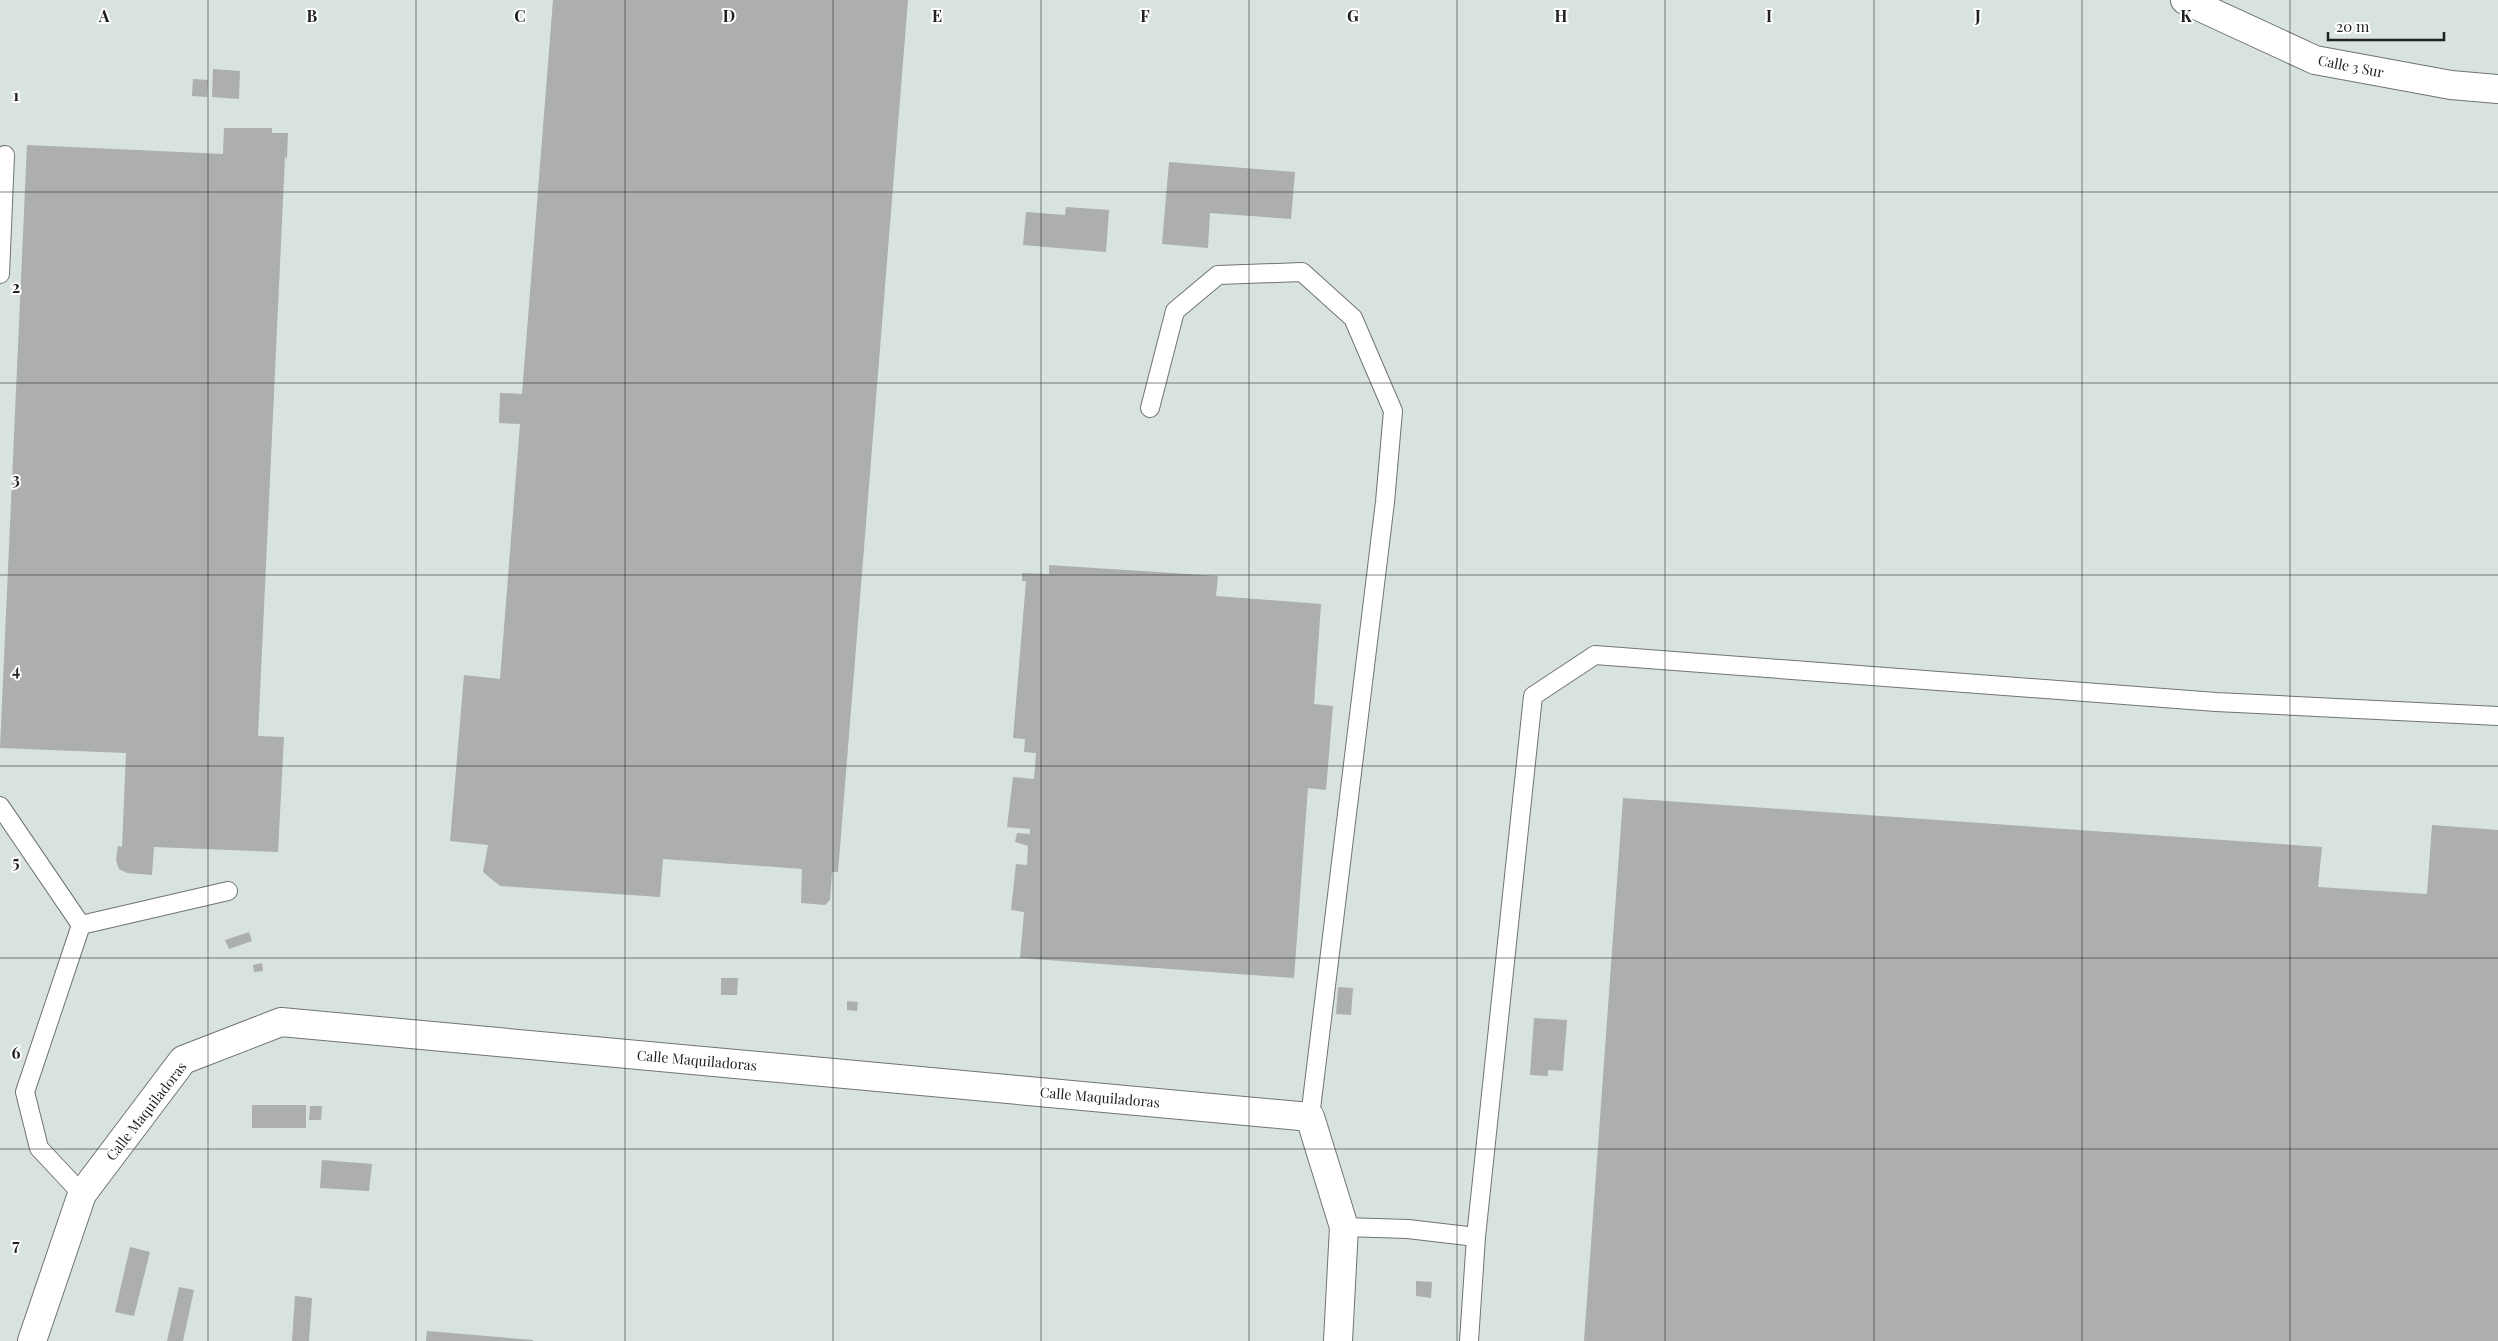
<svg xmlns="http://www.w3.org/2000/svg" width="2498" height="1341" font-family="'Playfair Display',serif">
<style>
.built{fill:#d7e3dc}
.building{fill:#acafad}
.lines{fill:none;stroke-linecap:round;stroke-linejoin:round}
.lane-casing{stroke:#717472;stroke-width:20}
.street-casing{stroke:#717472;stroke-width:30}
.lane{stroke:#fff;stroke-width:18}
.street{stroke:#fff;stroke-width:28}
.grid{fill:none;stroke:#202121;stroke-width:1;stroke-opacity:0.55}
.labels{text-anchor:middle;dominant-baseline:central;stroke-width:4;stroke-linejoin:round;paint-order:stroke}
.street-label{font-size:14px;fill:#202121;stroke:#fff}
.grid-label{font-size:16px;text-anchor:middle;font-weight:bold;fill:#202121;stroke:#fff;stroke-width:4;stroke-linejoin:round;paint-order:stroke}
</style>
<rect width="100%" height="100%" fill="#e9edea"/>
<path class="built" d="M 0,0 L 2498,0 L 2498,1341 L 0,1341 Z"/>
<path class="building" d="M 553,0 L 908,0 L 838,872 L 832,872 L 830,900 L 825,905 L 801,903 L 802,869 L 663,859 L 660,897 L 500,886 L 483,872 L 488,845 L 450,841 L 464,675 L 500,679 L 520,424 L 499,423 L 500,393 L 522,394 Z
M 213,69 L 240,71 L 239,99 L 212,97 Z
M 193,79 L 208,80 L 207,97 L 192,96 Z
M 224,128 L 272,128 L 272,133 L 288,133 L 287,158 L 285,157 L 258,736 L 284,737 L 278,852 L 154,847 L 152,875 L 127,873 L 119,869 L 116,860 L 118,846 L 122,847 L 126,753 L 0,748 L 27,145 L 223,154 Z
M 1169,162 L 1295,172 L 1291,219 L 1210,213 L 1208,248 L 1162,244 Z
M 1066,207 L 1109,210 L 1106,252 L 1023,245 L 1026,212 L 1065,215 Z
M 1049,565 L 1218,576 L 1216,596 L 1321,604 L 1314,704 L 1333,706 L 1326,790 L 1308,788 L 1294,978 L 1020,958 L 1024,912 L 1011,910 L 1016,864 L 1027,865 L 1028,846 L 1015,842 L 1017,833 L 1030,834 L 1030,829 L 1007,827 L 1013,777 L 1034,779 L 1036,753 L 1024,752 L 1025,739 L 1013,738 L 1026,581 L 1022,581 L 1022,573 L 1049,574 Z
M 1623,798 L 2322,847 L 2318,887 L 2427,894 L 2432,825 L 2498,830 L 2498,1341 L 1584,1341 Z
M 249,932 L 252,941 L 229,949 L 225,940 Z
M 262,963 L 263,971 L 254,972 L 253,965 Z
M 721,978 L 738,978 L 737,995 L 721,995 Z
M 1338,987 L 1353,988 L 1351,1015 L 1336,1014 Z
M 847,1001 L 858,1002 L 857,1011 L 847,1010 Z
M 1534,1018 L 1567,1020 L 1563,1071 L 1548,1070 L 1548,1076 L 1530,1075 Z
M 252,1105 L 306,1105 L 306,1128 L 252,1128 Z
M 310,1106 L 322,1106 L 321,1120 L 309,1120 Z
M 322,1160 L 372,1164 L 369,1191 L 320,1188 Z
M 130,1247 L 150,1252 L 134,1316 L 115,1312 Z
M 1416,1281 L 1432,1282 L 1431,1298 L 1416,1296 Z
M 179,1287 L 194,1290 L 183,1341 L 167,1341 Z
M 295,1296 L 312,1298 L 309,1341 L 292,1341 Z
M 427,1331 L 533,1340 L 533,1341 L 426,1341 Z"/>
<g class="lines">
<g class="lane-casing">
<path id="lane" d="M 0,274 L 5,155
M 1150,408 L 1175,311 L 1218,275 L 1302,272 L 1353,318 L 1393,411 L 1385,502 L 1310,1117
M 0,806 L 81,925
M 82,1194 L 39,1148 L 25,1092 L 81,925 L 228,891
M 1344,1227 L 1408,1229 L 1476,1237 L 1533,696 L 1595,655 L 2216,702 L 2498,716
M 1469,1341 L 1476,1237"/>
</g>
<g class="street-casing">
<path id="street" d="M 2185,0 L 2315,60 L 2451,85 L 2498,89
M 32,1341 L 82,1194 L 183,1060 L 281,1022 L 1310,1117 L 1344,1227 L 1338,1341"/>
</g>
<use href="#lane" class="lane"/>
<use href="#street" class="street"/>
</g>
<path class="grid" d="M 208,0 L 208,1341M 416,0 L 416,1341M 625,0 L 625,1341M 833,0 L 833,1341M 1041,0 L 1041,1341M 1249,0 L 1249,1341M 1457,0 L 1457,1341M 1665,0 L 1665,1341M 1874,0 L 1874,1341M 2082,0 L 2082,1341M 2290,0 L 2290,1341M 0,192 L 2498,192M 0,383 L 2498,383M 0,575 L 2498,575M 0,766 L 2498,766M 0,958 L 2498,958M 0,1149 L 2498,1149"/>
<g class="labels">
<g class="street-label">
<text transform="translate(2351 66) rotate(11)">Calle 3 Sur</text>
<text transform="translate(697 1060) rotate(5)">Calle Maquiladoras</text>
<text transform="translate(1100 1097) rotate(5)">Calle Maquiladoras</text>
<text transform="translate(146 1111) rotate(-52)">Calle Maquiladoras</text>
</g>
</g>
<g class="grid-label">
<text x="104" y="22">A</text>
<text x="312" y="22">B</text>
<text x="520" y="22">C</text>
<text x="729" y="22">D</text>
<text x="937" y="22">E</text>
<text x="1145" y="22">F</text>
<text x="1353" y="22">G</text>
<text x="1561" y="22">H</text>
<text x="1769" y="22">I</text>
<text x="1978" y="22">J</text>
<text x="2186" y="22">K</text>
<text x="16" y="101">1</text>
<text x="16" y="293">2</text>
<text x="16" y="485">3</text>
<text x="16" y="676">4</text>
<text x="16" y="868">5</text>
<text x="16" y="1059">6</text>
<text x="16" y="1251">7</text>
</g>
<path d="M2328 32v8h116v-8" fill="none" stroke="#202121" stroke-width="2.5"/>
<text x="2336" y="32" font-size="15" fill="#202121" stroke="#ffffff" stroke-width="4" paint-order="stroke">20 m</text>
</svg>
